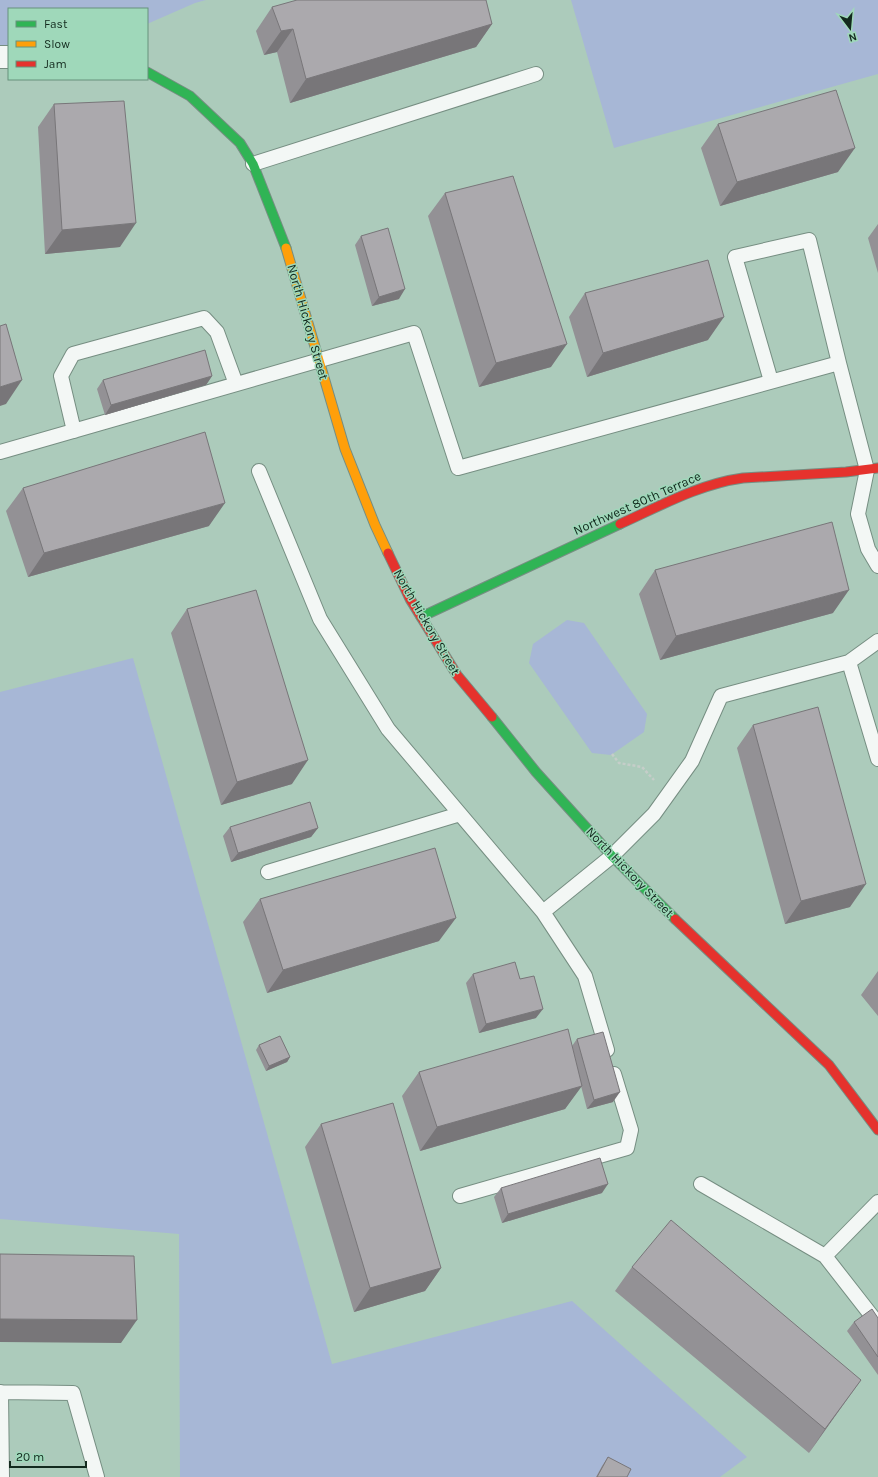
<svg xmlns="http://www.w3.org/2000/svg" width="878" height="1477" font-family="Karla,sans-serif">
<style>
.green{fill:#a7b7d6}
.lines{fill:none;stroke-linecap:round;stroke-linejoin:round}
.lane-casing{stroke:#768e82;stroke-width:16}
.street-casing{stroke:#768e82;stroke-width:24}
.fast-casing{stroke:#768e82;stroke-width:11}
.slow-casing{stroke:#768e82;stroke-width:11}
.jam-casing{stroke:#768e82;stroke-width:11}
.path{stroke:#c5cec9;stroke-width:2.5;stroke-dasharray:3 2;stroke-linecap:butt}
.lane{stroke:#f3f7f5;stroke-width:14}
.street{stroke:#f3f7f5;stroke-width:22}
.fast{stroke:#30b455;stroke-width:9}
.slow{stroke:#ff9f0a;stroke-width:9}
.jam{stroke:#e5322d;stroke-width:9}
.wall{fill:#939195}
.shaded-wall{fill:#787679}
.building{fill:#aba9ad;stroke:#787679}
.labels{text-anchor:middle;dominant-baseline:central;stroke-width:3;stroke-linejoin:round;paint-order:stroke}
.street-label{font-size:13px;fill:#132a1e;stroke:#9fd8ba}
</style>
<rect width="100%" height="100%" fill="#accbbb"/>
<path class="green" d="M 0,0 L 206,0 L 195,3 L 147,24 L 147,9 L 9,9 L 9,57 L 0,57 Z
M 571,0 L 878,0 L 878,74 L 614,148 Z
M 567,620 L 584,623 L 647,714 L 644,732 L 611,755 L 592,753 L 529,663 L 533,644 Z
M 133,658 L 332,1364 L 572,1301 L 747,1457 L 720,1477 L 180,1477 L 179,1234 L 0,1219 L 0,692 Z"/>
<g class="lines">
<g class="lane-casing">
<path id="lane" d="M 253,164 L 536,74
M 771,381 L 735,257 L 809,240 L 839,363
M 74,431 L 61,376 L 73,354 L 204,318 L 217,332 L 236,384
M 0,452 L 414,333 L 458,468 L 839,363 L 867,470 L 858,514 L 868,549 L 878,566
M 259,471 L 320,619 L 388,729 L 543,912 L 585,976 L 607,1050
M 849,662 L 878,759
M 268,872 L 460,814
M 543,912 L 612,856 L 654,814 L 692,761 L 721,696 L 849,662 L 878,641
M 701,1184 L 825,1256 L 878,1324
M 460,1196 L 627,1148 L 631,1130 L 614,1074
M 825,1256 L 878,1202
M 0,1392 L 73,1393 L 97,1477
M 1,1392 L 2,1477"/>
</g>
<g class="street-casing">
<path id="street" d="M 0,57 L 9,57"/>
</g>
<g class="fast-casing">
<path id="fast" d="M 147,72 L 190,96 L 240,143 L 253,164 L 286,248
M 421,617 L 620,524
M 492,717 L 536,772 L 612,856 L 675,919"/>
</g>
<g class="slow-casing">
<path id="slow" d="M 286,248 L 345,449 L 375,525 L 388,553"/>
</g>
<g class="jam-casing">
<path id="jam" d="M 620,524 C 660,506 699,484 743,478 L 846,472 L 878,468
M 388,553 L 410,599 L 457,675 L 492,717
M 675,919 L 829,1065 L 878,1130"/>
</g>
<path class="path" d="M 612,754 L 619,763 L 642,767 L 654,780"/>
<use href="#lane" class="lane"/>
<use href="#street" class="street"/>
<use href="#fast" class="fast"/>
<use href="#slow" class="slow"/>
<use href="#jam" class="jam"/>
</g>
<path class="wall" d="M 272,7 L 492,24 L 476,47 L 290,103 L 277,52 L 264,55 L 256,31 Z
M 54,104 L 120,247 L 45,254 L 38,127 Z
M 718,124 L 838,172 L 720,206 L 701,148 Z
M 445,193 L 551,367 L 479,387 L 428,216 Z
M 878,224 L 878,273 L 868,238 Z
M 361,236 L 399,299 L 372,306 L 355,245 Z
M 585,293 L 708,340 L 587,377 L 569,317 Z
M 212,376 L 206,385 L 105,415 L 97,389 L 103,380 Z
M 23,488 L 209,526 L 28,577 L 6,511 Z
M 655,570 L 833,613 L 660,660 L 639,594 Z
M 187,609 L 292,784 L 221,805 L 171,633 Z
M 753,725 L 850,907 L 785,924 L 737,748 Z
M 230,827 L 318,828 L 311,837 L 231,862 L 223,836 Z
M 260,899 L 439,941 L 267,993 L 243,922 Z
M 878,971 L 878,1016 L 861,995 Z
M 473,974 L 520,979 L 536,1018 L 479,1033 L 466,983 Z
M 577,1039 L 613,1102 L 587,1109 L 581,1086 L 565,1109 L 420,1151 L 402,1096 L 419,1072 L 572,1046 Z
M 259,1045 L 290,1057 L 287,1062 L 266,1071 L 256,1050 Z
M 321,1124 L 441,1268 L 425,1291 L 354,1312 L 305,1147 Z
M 501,1188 L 602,1193 L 502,1223 L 494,1197 Z
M 632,1267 L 861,1380 L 809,1453 L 615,1291 Z
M 878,1318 L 878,1375 L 847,1331 L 854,1322 Z
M 608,1457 L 627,1477 L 596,1477 L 602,1466 Z"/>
<path class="shaded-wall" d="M 492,24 L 476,47 L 290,103 L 306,79 Z
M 293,29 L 277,52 L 264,55 L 281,31 Z
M 855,148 L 838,172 L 720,206 L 737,182 Z
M 136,223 L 120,247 L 45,254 L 62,230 Z
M 405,289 L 399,299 L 372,306 L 379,297 Z
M 724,317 L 708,340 L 587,377 L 603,353 Z
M 567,344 L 551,367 L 479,387 L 496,363 Z
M 212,376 L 206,385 L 105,415 L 111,405 Z
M 22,380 L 6,404 L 0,406 L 0,387 Z
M 225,503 L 209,526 L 28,577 L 44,553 Z
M 849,590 L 833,613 L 660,660 L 676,636 Z
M 308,760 L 292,784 L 221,805 L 237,782 Z
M 318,828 L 311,837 L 231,862 L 238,853 Z
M 866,884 L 850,907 L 785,924 L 801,901 Z
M 456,918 L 439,941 L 267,993 L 283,970 Z
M 543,1009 L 536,1018 L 479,1033 L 486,1024 Z
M 290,1057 L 287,1062 L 266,1071 L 269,1066 Z
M 582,1086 L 565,1109 L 420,1151 L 437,1127 Z
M 620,1092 L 613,1102 L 587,1109 L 594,1100 Z
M 608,1184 L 602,1193 L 502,1223 L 508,1214 Z
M 441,1268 L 425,1291 L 354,1312 L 370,1288 Z
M 0,1319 L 137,1320 L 121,1343 L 0,1342 Z
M 861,1380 L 844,1403 L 809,1453 L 825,1429 Z"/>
<path class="building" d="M 297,0 L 486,0 L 492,24 L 306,79 L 293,29 L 281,31 L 272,7 Z
M 836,90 L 855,148 L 737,182 L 718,124 Z
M 124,101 L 136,223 L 62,230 L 54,104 Z
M 513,176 L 567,344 L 496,363 L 445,193 Z
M 388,228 L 405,289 L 379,297 L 361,236 Z
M 708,260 L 724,317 L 603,353 L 585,293 Z
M 6,324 L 22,380 L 0,387 L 0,326 Z
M 205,350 L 212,376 L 111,405 L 103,380 Z
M 205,432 L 225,503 L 44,553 L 23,488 Z
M 832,522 L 849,590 L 676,636 L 655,570 Z
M 256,590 L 308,760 L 237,782 L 187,609 Z
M 818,707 L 866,884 L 801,901 L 753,725 Z
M 310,802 L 318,828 L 238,853 L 230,827 Z
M 435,848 L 456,918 L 283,970 L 260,899 Z
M 515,962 L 520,979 L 534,976 L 543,1009 L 486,1024 L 473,974 Z
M 568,1029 L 582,1086 L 437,1127 L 419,1072 Z
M 603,1032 L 620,1092 L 594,1100 L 577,1039 Z
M 280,1036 L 290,1057 L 269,1066 L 259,1045 Z
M 393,1103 L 441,1268 L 370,1288 L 321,1124 Z
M 600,1158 L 608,1184 L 508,1214 L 501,1188 Z
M 671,1220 L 861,1380 L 825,1429 L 632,1267 Z
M 0,1254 L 134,1256 L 137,1320 L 0,1319 Z
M 872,1309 L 878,1318 L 878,1357 L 854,1322 Z
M 608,1457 L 631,1469 L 627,1477 L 597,1477 Z"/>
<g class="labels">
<g class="street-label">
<text transform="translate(308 322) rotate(74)">North Hickory Street</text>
<text transform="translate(637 503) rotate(-24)">Northwest 80th Terrace</text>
<text transform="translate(427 622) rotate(60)">North Hickory Street</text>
<text transform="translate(630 872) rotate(46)">North Hickory Street</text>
</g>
</g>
<rect x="8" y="8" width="140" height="72" fill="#9fd8ba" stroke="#67927c"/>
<rect x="16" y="21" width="20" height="6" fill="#30b455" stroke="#67927c"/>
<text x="44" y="28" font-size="12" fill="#132a1e">Fast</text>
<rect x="16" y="41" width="20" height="6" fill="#ff9f0a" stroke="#67927c"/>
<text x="44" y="48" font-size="12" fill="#132a1e">Slow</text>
<rect x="16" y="61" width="20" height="6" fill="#e5322d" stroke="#67927c"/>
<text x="44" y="68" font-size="12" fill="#132a1e">Jam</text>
<g transform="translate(850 28) rotate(164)" stroke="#9fd8ba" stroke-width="3" paint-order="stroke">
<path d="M0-3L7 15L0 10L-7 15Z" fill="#132a1e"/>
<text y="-6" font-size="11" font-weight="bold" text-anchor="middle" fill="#132a1e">N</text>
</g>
<path d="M10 1461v6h76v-6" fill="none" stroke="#132a1e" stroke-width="2"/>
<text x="16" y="1461" font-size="12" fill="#132a1e" stroke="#9fd8ba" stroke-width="3" paint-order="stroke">20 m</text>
</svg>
